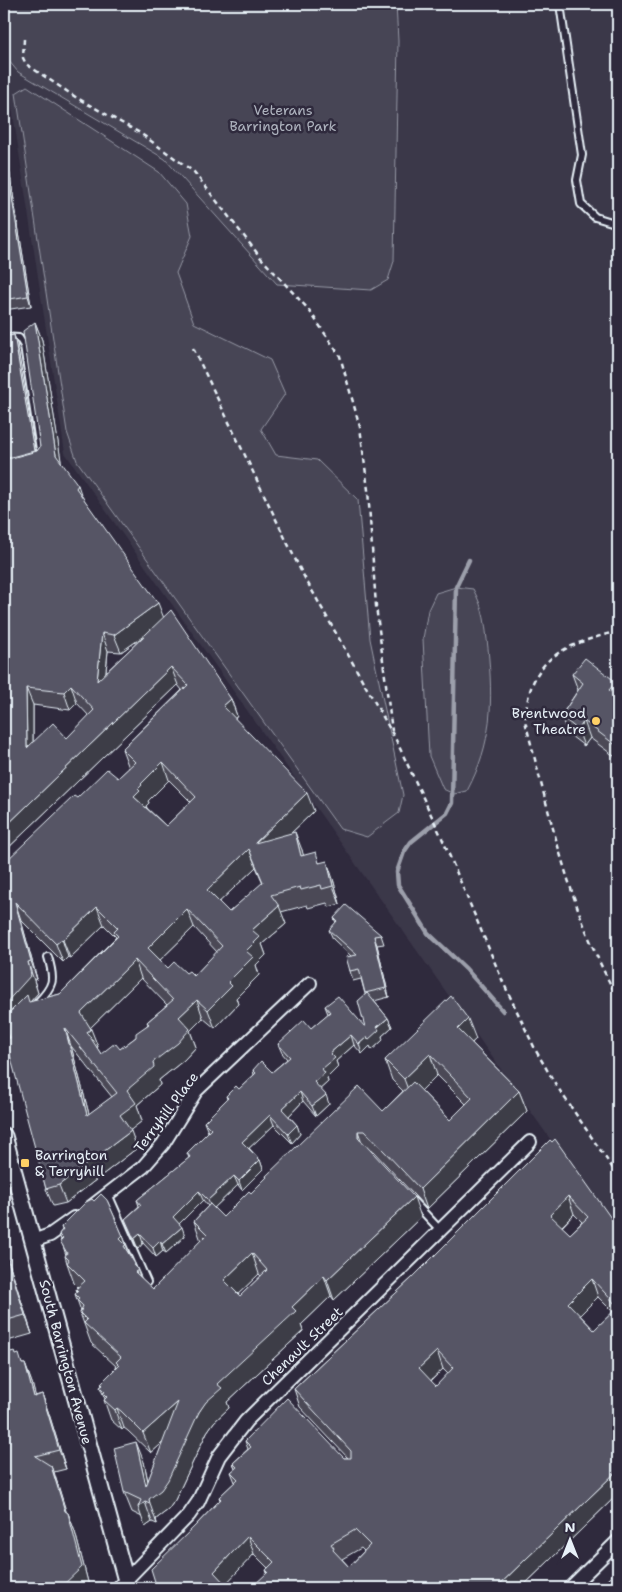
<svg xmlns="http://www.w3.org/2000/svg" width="622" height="1592" font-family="'Shantell Sans',sans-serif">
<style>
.built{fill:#3b3749}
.green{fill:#464455;stroke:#979aa6}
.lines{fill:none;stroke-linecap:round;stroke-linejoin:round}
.stream{stroke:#9c9fab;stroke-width:4.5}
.service-casing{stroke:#e8f1f8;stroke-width:10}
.minor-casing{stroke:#e8f1f8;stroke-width:16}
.tertiary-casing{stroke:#e8f1f8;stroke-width:19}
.path{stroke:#e8f1f8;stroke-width:2.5;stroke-dasharray:5 4;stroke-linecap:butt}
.service{stroke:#2f2a3d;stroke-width:6}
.minor{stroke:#2f2a3d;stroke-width:12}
.tertiary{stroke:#2f2a3d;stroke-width:15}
.wall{fill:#4b4957;stroke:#e8f1f8;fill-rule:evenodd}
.shaded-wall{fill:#3d3c47;stroke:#e8f1f8}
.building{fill:#575565;stroke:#e8f1f8;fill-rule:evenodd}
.poi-dot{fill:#ffd166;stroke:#2f2a3d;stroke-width:2}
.labels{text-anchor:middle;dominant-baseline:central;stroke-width:5;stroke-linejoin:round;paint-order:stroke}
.park-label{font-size:14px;fill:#afb4bf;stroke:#2f2a3d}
.poi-label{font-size:14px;fill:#e8f1f8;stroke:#2f2a3d;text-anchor:end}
.street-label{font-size:14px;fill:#e8f1f8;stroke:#2f2a3d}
</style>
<rect width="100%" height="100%" fill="#2f2a3d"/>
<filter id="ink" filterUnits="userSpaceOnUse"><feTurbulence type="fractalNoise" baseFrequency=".02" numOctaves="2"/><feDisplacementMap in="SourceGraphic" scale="10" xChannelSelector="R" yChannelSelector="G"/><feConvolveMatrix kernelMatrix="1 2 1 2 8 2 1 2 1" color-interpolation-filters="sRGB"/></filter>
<g filter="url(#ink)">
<path class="built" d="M 396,4 L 618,4 L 618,1235 L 65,453 L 4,55 L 18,72 L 165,159 L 277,284 L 394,261 L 398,41 Z"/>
<path class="green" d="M 4,4 L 396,4 L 398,41 L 394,261 L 388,280 L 371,290 L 277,284 L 165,159 L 18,72 L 4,55 Z
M 27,86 L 159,172 L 186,204 L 192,236 L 176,273 L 194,323 L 270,360 L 285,394 L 261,429 L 276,455 L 317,460 L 358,500 L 370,639 L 403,795 L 399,813 L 367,837 L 340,829 L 77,461 L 67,432 L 16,93 Z
M 456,587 L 473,589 C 485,611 485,624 488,648 C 493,702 493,742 467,791 L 454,794 L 443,789 L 429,756 L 423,639 L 428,610 L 436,593 Z"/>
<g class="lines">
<path class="stream" d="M 469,560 L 456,587 L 452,803 L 447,813 L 411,842 L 404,852 L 397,872 L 398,885 L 428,933 L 466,969 L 503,1011"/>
<g class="service-casing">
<path id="service" d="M 560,4 L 582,155 L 577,180 L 581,204 L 595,217 L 618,224
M 4,337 L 19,338 L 24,346 L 41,456
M 37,1003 C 54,986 55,980 48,957
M 4,1036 L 14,1026
M 109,1196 L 147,1282
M 413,1201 L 441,1231"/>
</g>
<g class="minor-casing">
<path id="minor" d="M 91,1207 L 143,1167 L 163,1144 L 196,1091 L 310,983
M 33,1241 L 50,1235 L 74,1218
M 118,1588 L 189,1515 L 198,1502 L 219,1456 L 246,1421 L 530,1142
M 570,1588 L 618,1541"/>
</g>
<g class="tertiary-casing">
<path id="tertiary" d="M 4,1136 L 128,1588"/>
</g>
<path class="path" d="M 24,39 L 23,58 L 26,64 L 77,98 L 140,133 L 194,172 L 261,258 L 309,310 L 340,356 L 360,427 L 368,490 L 376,606 L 392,731
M 193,348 L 301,571 L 396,740 L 442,838 L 503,982 L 536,1051 L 556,1085 L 618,1176
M 618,631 C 563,646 529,656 525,721 C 550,815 570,913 618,998"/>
<use href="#service" class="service"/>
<use href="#minor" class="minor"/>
<use href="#tertiary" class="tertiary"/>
</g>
<path class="wall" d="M 4,138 L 31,306 L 4,310 Z
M 35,322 L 42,340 L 61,462 L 81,495 L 163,617 L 231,699 L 237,716 L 235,719 L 314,811 L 290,834 L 302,850 L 303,855 L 320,863 L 333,879 L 340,904 L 329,907 L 327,903 L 308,908 L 307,905 L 281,912 L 286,924 L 262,944 L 266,955 L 256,965 L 259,975 L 236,998 L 238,1004 L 215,1028 L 203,1018 L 190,1031 L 196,1047 L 184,1060 L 159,1080 L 160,1085 L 137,1105 L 142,1121 L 130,1130 L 137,1148 L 66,1203 L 53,1206 L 46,1189 L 10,1038 L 7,1017 L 4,1018 L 4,863 L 77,798 L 118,778 L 129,768 L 122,749 L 182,690 L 178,685 L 4,852 L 5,557 L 5,538 L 4,495 L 4,337 L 14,335 L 17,344 L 35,451 L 37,451 L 40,447 ZM 144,636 L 106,672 L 108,651 L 121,652 ZM 77,703 L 89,716 L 67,738 L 33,742 L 33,705 L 70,710 ZM 169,780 L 191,802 L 166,826 L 147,808 L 146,806 L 149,803 L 148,801 ZM 256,867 L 263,883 L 229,912 L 219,902 ZM 21,920 L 63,962 L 68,957 L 70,958 L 104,925 L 116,937 L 60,994 L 30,1002 L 38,993 L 34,980 L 37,979 ZM 194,927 L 217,952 L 194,976 L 168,968 L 160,960 ZM 141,978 L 167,1005 L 147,1022 L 148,1024 L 136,1037 L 120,1049 L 101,1054 L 97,1048 L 98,1047 L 90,1028 ZM 71,1046 L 112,1097 L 89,1114 Z
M 572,674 L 618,689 L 618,759 L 590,738 L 584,746 L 567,733 L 561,716 L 578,690 Z
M 334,918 L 381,935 L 384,944 L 377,945 L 389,997 L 374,1001 L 388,1018 L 392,1027 L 382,1036 L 383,1040 L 372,1050 L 370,1046 L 362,1054 L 354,1045 L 336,1061 L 338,1067 L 327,1078 L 328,1082 L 320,1089 L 329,1104 L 316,1116 L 303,1101 L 289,1116 L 297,1125 L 300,1134 L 292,1143 L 274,1125 L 249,1148 L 260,1160 L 263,1169 L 242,1190 L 238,1185 L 214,1208 L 223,1217 L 251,1193 L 267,1178 L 266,1176 L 383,1111 L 403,1091 L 392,1080 L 385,1060 L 476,1039 L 472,1043 L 519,1091 L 527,1111 L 427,1209 L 373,1151 L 370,1151 L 421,1217 L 334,1300 L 331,1296 L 301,1325 L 303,1331 L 227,1402 L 229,1408 L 214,1422 L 207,1432 L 175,1500 L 168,1510 L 156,1519 L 157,1524 L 152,1522 L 145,1527 L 142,1517 L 132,1512 L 124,1492 L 144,1462 L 148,1481 L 163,1442 L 151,1453 L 128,1431 L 124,1428 L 122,1430 L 111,1420 L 104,1400 L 105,1399 L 100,1387 L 102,1386 L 101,1383 L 117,1367 L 91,1343 L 80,1313 L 81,1311 L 75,1294 L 77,1292 L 76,1289 L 78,1287 L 74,1283 L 67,1263 L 65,1256 L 66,1255 L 59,1234 L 62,1230 L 61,1227 L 123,1236 L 130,1256 L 135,1264 L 140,1277 L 153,1289 L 201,1241 L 194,1221 L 208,1206 L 203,1200 L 179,1224 L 185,1236 L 166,1253 L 163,1251 L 156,1257 L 143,1243 L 138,1249 L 125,1219 L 139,1206 L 137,1200 L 189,1158 L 187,1153 L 208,1132 L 204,1122 L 227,1099 L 226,1096 L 239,1089 L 254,1075 L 253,1070 L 272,1072 L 287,1059 L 282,1053 L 278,1044 L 311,1028 L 328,1014 L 325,1006 L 365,1027 L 365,994 L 361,979 L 353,981 L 350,971 L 351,956 L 333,939 L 329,930 L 336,923 ZM 437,1075 L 466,1104 L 450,1120 L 421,1090 ZM 259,1274 L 261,1276 L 240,1296 L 238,1294 Z
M 550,1140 L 618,1228 L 618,1494 L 521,1588 L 267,1573 L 266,1570 L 268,1568 L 254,1554 L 225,1584 L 157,1588 L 195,1526 L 220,1500 L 219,1497 L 235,1482 L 231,1472 L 235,1469 L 233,1463 L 248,1449 L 245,1441 L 344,1458 L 348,1458 L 300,1407 L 294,1389 L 412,1278 ZM 574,1214 L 582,1222 L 570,1234 L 562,1227 ZM 598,1297 L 613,1312 L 594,1330 L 580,1315 ZM 443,1369 L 448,1374 L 436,1386 L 431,1381 ZM 361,1548 L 364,1551 L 349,1567 L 342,1559 Z
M 4,1247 L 32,1334 L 4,1342 Z
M 6,1353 L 16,1355 L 22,1364 L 25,1364 L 32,1383 L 35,1396 L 42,1394 L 49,1414 L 66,1469 L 54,1472 L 66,1512 L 68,1513 L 75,1532 L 89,1586 L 86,1588 L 4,1588 Z"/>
<path class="shaded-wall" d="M 4,138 L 31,306 L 28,296 L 4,149 Z
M 35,322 L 42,340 L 63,473 L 56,455 Z
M 14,335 L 17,344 L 37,460 L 34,451 Z
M 78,485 L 84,503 L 76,488 Z
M 158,603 L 165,621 L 121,652 L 114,635 Z
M 102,633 L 108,651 L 103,699 L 97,681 Z
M 171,667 L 178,685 L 4,852 L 4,828 Z
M 616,682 L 618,689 L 618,703 L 609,690 Z
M 71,685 L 77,703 L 70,710 L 64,692 Z
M 26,688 L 33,705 L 33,766 L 27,748 Z
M 231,699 L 237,716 L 230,724 L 223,706 Z
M 584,721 L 590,738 L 584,746 L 578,730 Z
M 163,762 L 169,780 L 148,801 L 149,803 L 146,806 L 147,809 L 134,797 L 141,784 Z
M 307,793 L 314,811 L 262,861 L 255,843 Z
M 295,832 L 302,850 L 308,873 L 301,856 Z
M 249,849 L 256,867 L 213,908 L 207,890 Z
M 327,861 L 333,879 L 340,904 L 333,886 Z
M 15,902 L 21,920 L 37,979 L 31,961 Z
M 279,906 L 286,924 L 262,944 L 266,955 L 256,965 L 259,975 L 236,998 L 238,1004 L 215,1028 L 208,1010 L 228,982 L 246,951 L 252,930 Z
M 97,907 L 104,925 L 70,958 L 63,940 Z
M 187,909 L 194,927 L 155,965 L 148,948 Z
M 374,936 L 377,945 L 389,997 L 386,988 Z
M 62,939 L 68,957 L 63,962 L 56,944 Z
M 135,960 L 141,978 L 87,1031 L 81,1013 Z
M 28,962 L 38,993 L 30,1002 L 34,1013 L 10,1023 L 4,1005 Z
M 197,1000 L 203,1018 L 190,1031 L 196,1047 L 184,1060 L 159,1080 L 160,1085 L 137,1105 L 142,1121 L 127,1133 L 120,1115 L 127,1090 L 153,1062 L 179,1017 Z
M 388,1018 L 392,1027 L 382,1036 L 383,1040 L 372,1050 L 370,1046 L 362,1054 L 359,1044 Z
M 468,1019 L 476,1039 L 465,1049 L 458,1029 Z
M 65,1028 L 71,1046 L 94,1133 L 87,1115 Z
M 91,1029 L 98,1047 L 93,1050 L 87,1032 Z
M 351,1035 L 354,1045 L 336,1061 L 338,1067 L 327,1078 L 328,1082 L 318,1091 L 314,1082 L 330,1053 Z
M 430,1054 L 437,1075 L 412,1100 L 404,1079 Z
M 519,1091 L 527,1111 L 427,1209 L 420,1189 Z
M 300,1092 L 303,1101 L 286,1119 L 282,1109 Z
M 326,1095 L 329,1104 L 316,1116 L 312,1106 Z
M 270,1115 L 274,1125 L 246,1151 L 242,1142 Z
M 297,1125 L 300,1134 L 292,1143 L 288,1134 Z
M 131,1131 L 137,1148 L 66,1203 L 59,1185 Z
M 358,1131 L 365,1151 L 358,1137 Z
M 260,1160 L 263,1169 L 242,1190 L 239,1181 Z
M 234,1176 L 238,1185 L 212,1210 L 208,1200 Z
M 199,1191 L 203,1200 L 176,1227 L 173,1217 Z
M 568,1196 L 574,1214 L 556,1232 L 550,1215 Z
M 414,1197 L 421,1217 L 334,1300 L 327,1280 Z
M 182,1227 L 185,1236 L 166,1253 L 162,1244 Z
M 140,1234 L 143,1243 L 138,1249 L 134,1239 Z
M 123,1236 L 130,1256 L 120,1239 Z
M 160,1241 L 163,1251 L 156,1257 L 153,1248 Z
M 4,1247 L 6,1254 L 32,1334 L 25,1315 Z
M 252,1253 L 259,1274 L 232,1300 L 224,1280 Z
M 135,1264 L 145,1290 L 143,1292 L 134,1266 Z
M 324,1276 L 331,1296 L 301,1325 L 303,1331 L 227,1402 L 229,1408 L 214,1422 L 207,1432 L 175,1500 L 168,1510 L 156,1519 L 157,1524 L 150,1504 L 136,1442 L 144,1462 L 151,1497 L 199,1412 L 217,1384 L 292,1307 Z
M 592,1279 L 598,1297 L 574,1321 L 568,1303 Z
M 437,1351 L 443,1369 L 425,1386 L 419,1368 Z
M 25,1364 L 32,1383 L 41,1416 L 34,1397 Z
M 42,1394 L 49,1414 L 66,1469 L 59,1450 Z
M 178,1402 L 186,1422 L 151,1453 L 143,1433 Z
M 117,1408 L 124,1428 L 122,1430 L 115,1410 Z
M 51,1466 L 58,1485 L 72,1530 L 65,1511 Z
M 618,1470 L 618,1494 L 521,1588 L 496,1588 Z
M 145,1502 L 152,1522 L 145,1527 L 138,1507 Z
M 68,1513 L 75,1532 L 89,1586 L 86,1588 L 60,1588 Z
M 248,1536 L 254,1554 L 222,1588 L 214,1572 Z"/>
<path class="building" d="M 4,149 L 28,296 L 4,300 Z
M 35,322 L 56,455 L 78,485 L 76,488 L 158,603 L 114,635 L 102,633 L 97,681 L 171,610 L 231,699 L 223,706 L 307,793 L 255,843 L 295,832 L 301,856 L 316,852 L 319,863 L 327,861 L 333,886 L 322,889 L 321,885 L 301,890 L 300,887 L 271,895 L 279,906 L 252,930 L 260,937 L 246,951 L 253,957 L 228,982 L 232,986 L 208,1010 L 197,1000 L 179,1017 L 190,1029 L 178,1043 L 153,1062 L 154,1067 L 127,1090 L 136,1103 L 120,1115 L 131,1131 L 59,1185 L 46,1189 L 6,1040 L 10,1038 L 6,1023 L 8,1022 L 6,1016 L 27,995 L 29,1002 L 60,994 L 118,936 L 114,932 L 118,928 L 97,907 L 63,940 L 62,939 L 56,944 L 15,902 L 31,961 L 28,962 L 31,975 L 4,1005 L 4,863 L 74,796 L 77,798 L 107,769 L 118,778 L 135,762 L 122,749 L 188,685 L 171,667 L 4,828 L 4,557 L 5,557 L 4,538 L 5,538 L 4,495 L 4,460 L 37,451 L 40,447 L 23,331 ZM 71,685 L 94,710 L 67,738 L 53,723 L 27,748 L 26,688 L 64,692 ZM 163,762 L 196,797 L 166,826 L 134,797 L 140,791 L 138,789 L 142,785 L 141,784 ZM 249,849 L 263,882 L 229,912 L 207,890 ZM 187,909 L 222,946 L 194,976 L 189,971 L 186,973 L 174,962 L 168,968 L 148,948 ZM 135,960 L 173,1000 L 147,1022 L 149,1024 L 136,1033 L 136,1037 L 120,1049 L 115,1043 L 101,1054 L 87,1032 L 91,1029 L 81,1013 ZM 65,1028 L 117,1093 L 87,1115 Z
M 14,335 L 34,451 L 4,459 L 4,337 Z
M 585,658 L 616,682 L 609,690 L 618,697 L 618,747 L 584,721 L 578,730 L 561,716 L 583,683 L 572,674 Z
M 346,905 L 381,935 L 374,936 L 386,988 L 365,993 L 359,969 L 350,971 L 346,957 L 357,955 L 329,930 L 337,921 L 334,918 Z
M 367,993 L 388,1018 L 377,1027 L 379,1030 L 368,1040 L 367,1037 L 359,1044 L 351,1035 L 330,1053 L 335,1058 L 322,1069 L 325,1073 L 314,1082 L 326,1095 L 312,1106 L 300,1092 L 282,1109 L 297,1125 L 288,1134 L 270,1115 L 242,1142 L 260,1160 L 239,1181 L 234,1176 L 208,1200 L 199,1191 L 173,1217 L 182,1227 L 162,1244 L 160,1241 L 153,1248 L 140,1234 L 134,1239 L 125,1219 L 141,1205 L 137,1200 L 190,1157 L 187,1153 L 211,1129 L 204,1122 L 228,1098 L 226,1096 L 236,1086 L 239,1089 L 256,1073 L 253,1070 L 261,1061 L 272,1072 L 290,1057 L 278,1044 L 304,1020 L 311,1028 L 330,1012 L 325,1006 L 338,996 L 365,1027 L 358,1001 Z
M 451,996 L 468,1019 L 458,1029 L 519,1091 L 420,1189 L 365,1131 L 358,1131 L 358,1137 L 414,1197 L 327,1280 L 324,1276 L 292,1307 L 296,1311 L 217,1384 L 222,1388 L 206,1402 L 199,1412 L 168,1480 L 161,1490 L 149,1499 L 150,1504 L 145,1502 L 138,1507 L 141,1500 L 124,1492 L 114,1448 L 136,1442 L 146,1486 L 178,1402 L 143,1433 L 121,1411 L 117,1408 L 115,1410 L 104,1400 L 107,1397 L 103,1393 L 105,1392 L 100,1387 L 103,1385 L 101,1383 L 119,1365 L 116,1362 L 121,1357 L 84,1323 L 87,1320 L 80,1313 L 83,1306 L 77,1300 L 79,1298 L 75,1294 L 78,1291 L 76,1289 L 85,1281 L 67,1263 L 69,1260 L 65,1256 L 67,1253 L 60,1241 L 63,1238 L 59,1234 L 63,1229 L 61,1227 L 86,1202 L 92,1199 L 94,1201 L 101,1194 L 107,1200 L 123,1236 L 120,1239 L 126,1245 L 124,1246 L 135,1264 L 134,1266 L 138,1270 L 135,1272 L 153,1289 L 207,1234 L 194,1221 L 210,1204 L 223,1217 L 249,1191 L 251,1193 L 267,1177 L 266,1176 L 359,1086 L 383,1111 L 413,1082 L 450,1120 L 472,1098 L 430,1054 L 404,1079 L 385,1060 ZM 252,1253 L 267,1270 L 240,1296 L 224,1280 Z
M 555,1139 L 618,1228 L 618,1307 L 592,1279 L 568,1303 L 594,1330 L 618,1307 L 618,1470 L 496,1588 L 251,1588 L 268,1572 L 266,1570 L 274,1562 L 248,1536 L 214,1572 L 229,1588 L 157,1588 L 151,1569 L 195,1526 L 221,1499 L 219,1497 L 238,1479 L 231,1472 L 237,1467 L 233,1463 L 251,1447 L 245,1441 L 287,1398 L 344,1458 L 351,1458 L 351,1451 L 294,1389 L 412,1278 L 550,1140 L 552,1142 ZM 568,1196 L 588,1217 L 570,1234 L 550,1215 ZM 437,1351 L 453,1368 L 436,1386 L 419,1368 ZM 355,1530 L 370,1545 L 349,1567 L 333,1550 L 334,1548 L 331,1544 Z
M 4,1248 L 25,1315 L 4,1321 Z
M 4,1349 L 5,1353 L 15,1351 L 16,1355 L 19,1354 L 22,1364 L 25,1364 L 34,1397 L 42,1394 L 59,1450 L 35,1456 L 51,1466 L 65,1511 L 68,1513 L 82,1567 L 60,1588 L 4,1588 Z
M 618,1569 L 618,1588 L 599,1588 Z"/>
</g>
<g class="poi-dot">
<circle cx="596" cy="721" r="5"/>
<rect x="20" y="1158" width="10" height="10" rx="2.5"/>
</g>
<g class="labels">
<g class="park-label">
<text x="283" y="110">Veterans<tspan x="283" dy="16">Barrington Park</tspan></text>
</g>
<g class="poi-label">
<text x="586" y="713">Brentwood<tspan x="586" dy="16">Theatre</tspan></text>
<text x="35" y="1155" text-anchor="start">Barrington<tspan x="35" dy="16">&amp; Terryhill</tspan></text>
</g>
<g class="street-label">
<text transform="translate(166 1112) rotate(-53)">Terryhill Place</text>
<text transform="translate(302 1346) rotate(-44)">Chenault Street</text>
<text transform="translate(66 1362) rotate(75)">South Barrington Avenue</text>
</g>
</g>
<rect width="622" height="1592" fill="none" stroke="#2f2a3d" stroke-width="20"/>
<rect x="10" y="10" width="602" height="1572" fill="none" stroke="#e8f1f8" stroke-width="2" filter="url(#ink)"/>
<g transform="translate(570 1540)" stroke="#2f2a3d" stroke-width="4" paint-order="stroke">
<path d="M0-4L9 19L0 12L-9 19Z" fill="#e8f1f8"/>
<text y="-8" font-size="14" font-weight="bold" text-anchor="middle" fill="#e8f1f8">N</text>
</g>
</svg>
